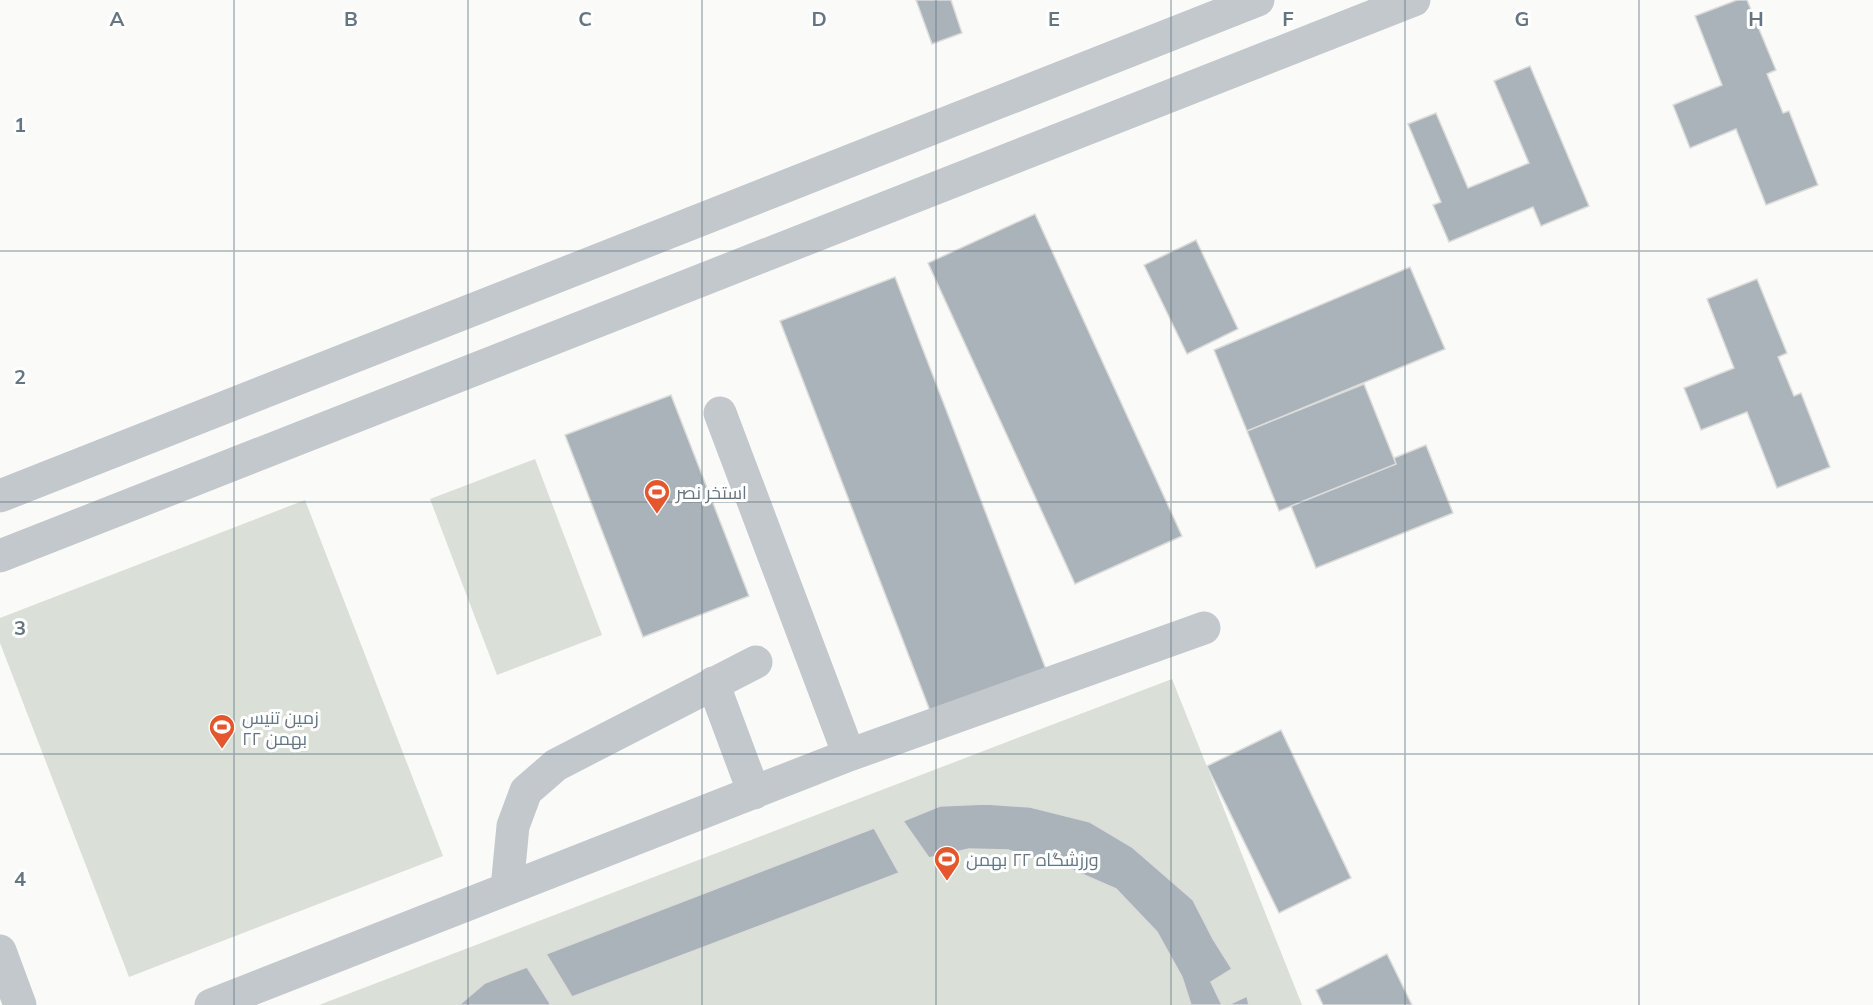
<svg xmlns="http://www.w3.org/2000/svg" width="1873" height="1005" font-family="Mulish,Cairo,sans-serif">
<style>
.green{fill:#dadfd7}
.building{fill:#aab3b9;stroke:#dcdcda;stroke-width:1.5}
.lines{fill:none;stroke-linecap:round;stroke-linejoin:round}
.minor{stroke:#c3c8cc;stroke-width:33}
.grid{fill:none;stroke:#657683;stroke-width:1.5;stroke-opacity:0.55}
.labels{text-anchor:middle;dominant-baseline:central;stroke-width:6;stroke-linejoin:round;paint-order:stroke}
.poi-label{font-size:18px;fill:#657683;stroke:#fff;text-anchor:start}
.grid-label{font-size:20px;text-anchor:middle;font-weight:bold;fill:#657683;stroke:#fff;stroke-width:6;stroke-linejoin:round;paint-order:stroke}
</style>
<rect width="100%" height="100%" fill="#fafaf8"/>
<path class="green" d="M 535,459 L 602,635 L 497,675 L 430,499 Z
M 305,500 L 443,856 L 129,977 L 0,643 L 0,618 Z
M 1172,679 L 1302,1005 L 319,1005 Z"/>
<path class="building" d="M 916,0 L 951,0 L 962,33 L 932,44 Z
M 1737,0 L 1747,0 L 1776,70 L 1767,74 L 1783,113 L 1789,111 L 1818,185 L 1766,205 L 1736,129 L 1690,148 L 1673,105 L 1722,85 L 1695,16 Z
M 1530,66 L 1589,206 L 1541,226 L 1533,207 L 1449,242 L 1433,205 L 1441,202 L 1408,124 L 1436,113 L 1468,188 L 1529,163 L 1494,81 Z
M 1035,214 L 1182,536 L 1075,584 L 928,263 Z
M 1196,240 L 1238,329 L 1187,354 L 1144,265 Z
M 1410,267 L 1445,349 L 1247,431 L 1214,350 Z
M 895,277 L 1047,672 L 932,716 L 780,321 Z
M 1757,279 L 1787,353 L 1778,357 L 1794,396 L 1801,393 L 1830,467 L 1777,488 L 1747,412 L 1701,430 L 1684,388 L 1734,368 L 1707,299 Z
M 1364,384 L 1396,464 L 1279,511 L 1247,431 Z
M 671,395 L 749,596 L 643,637 L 565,435 Z
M 1426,445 L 1453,513 L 1316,568 L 1291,506 L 1396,464 L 1394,458 Z
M 1281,730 L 1351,878 L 1279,913 L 1207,766 Z
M 986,804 L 1030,807 L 1090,822 L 1132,847 L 1193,900 L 1213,939 L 1232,969 L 1211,982 L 1222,1005 L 1191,1005 L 1182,977 L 1157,932 L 1116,889 L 1068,868 L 1008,850 L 969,849 L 929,858 L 903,821 L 940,806 Z
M 874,828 L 899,873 L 572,997 L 546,954 Z
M 1387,954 L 1412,1005 L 1323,1005 L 1316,990 Z
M 527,967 L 551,1005 L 459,1005 L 485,983 Z
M 1247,996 L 1249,1005 L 1228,1005 Z"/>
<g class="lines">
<path class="minor" d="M 720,413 L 849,755
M 0,496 L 1258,0
M 0,556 L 1414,0
M 713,683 L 754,793
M 507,888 L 513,826 L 526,791 L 556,765 L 756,662
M 0,951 L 20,1005
M 211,1005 L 849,755 L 1204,628"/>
</g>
<path class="grid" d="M 234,0 L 234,1005M 468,0 L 468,1005M 702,0 L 702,1005M 936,0 L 936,1005M 1171,0 L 1171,1005M 1405,0 L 1405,1005M 1639,0 L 1639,1005M 0,251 L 1873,251M 0,502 L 1873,502M 0,754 L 1873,754"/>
<defs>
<g id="stadium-pin" transform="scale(1.35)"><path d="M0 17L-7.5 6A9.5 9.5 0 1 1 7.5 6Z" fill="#e4572e" stroke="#fff"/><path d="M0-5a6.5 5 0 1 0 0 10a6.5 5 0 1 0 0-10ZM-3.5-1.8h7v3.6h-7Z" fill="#fff"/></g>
</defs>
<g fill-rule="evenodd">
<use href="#stadium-pin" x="657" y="492"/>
<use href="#stadium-pin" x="222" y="727"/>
<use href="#stadium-pin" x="947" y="859"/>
</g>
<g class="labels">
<g class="poi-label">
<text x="676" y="492">استخر نصر</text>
<text x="242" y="717">زمین تنیس<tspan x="242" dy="21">۲۲ بهمن</tspan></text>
<text x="966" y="859">ورزشگاه ۲۲ بهمن</text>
</g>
</g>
<g class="grid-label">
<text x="117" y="26">A</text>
<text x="351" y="26">B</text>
<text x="585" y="26">C</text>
<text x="819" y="26">D</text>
<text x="1054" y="26">E</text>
<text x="1288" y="26">F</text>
<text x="1522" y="26">G</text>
<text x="1756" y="26">H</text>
<text x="20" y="132">1</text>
<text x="20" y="384">2</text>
<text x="20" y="635">3</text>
<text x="20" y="886">4</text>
</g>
</svg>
